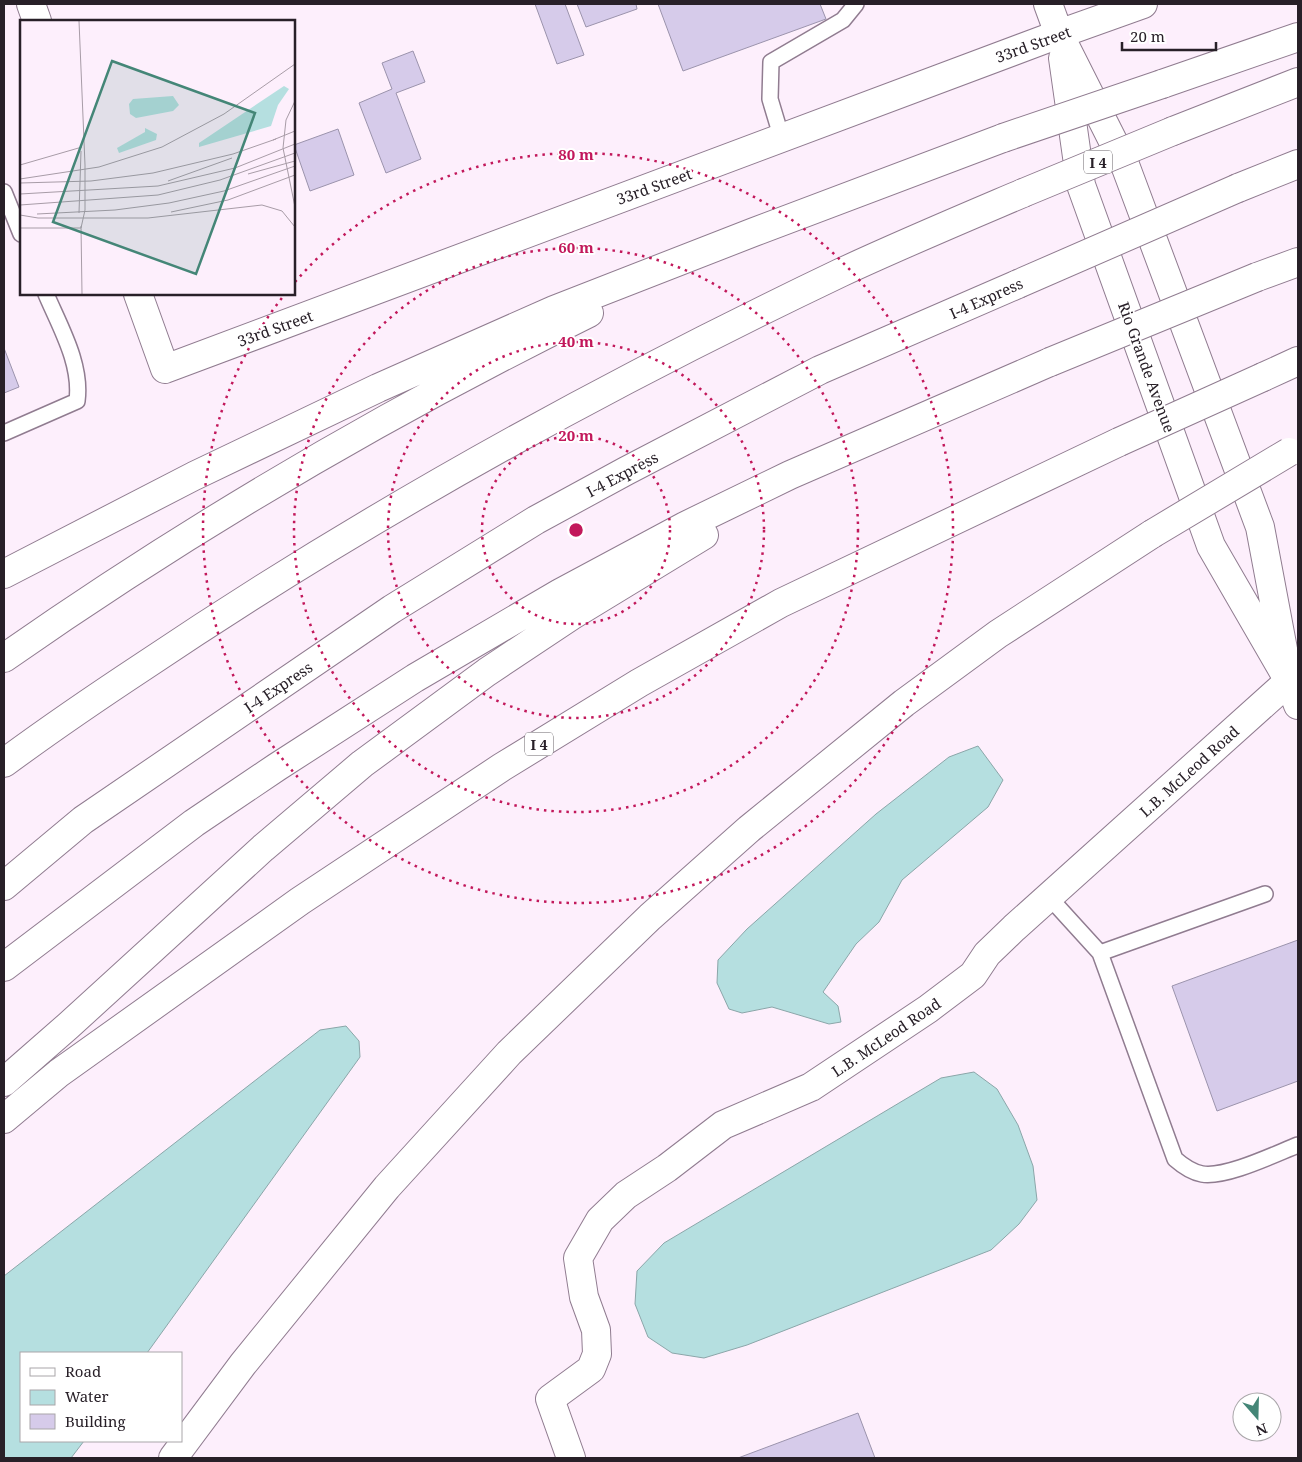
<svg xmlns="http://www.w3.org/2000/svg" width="1302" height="1462" font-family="'Noto Serif',serif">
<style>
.water{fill:#b5dfe0;stroke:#8ba6a9}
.building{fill:#d6cbea;stroke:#9b93ac}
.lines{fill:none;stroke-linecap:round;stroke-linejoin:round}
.lane-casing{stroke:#907c90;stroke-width:18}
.street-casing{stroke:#907c90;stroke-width:30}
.secondary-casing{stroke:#907c90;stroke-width:30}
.highway-casing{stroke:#907c90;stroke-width:30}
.lane{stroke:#fff;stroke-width:15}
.street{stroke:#fff;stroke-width:28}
.secondary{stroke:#fff;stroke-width:28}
.highway{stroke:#fff;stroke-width:28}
.highway-bridge-casing{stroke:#907c90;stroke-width:30;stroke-linecap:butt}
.highway-bridge{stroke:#fff;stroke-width:28}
.ring{fill:none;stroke:#c2185b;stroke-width:2.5;stroke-dasharray:2.5 5}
.labels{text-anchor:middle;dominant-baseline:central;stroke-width:4;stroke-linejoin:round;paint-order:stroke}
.shield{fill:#fff;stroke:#686368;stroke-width:1}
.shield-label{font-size:14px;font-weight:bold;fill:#282028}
.street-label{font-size:15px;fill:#282028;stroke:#fff}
.inset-road{fill:none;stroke:#a89ca7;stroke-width:1}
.view{fill:#448677;fill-opacity:0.15;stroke:#448677;stroke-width:2.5}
.inset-edge{fill:none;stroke:#282028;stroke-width:2.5}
.centre{fill:#c2185b;stroke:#fff;stroke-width:2.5}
.ring-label{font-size:15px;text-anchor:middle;font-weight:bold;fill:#c2185b;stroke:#fff;stroke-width:4;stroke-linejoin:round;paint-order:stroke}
</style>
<rect width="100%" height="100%" fill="#fdeffc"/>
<path class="water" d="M 978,746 L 1003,780 L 988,807 L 902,880 L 879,922 L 856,944 L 823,992 L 838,1006 L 841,1022 L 829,1024 L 772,1007 L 742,1013 L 729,1009 L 717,983 L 718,960 L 747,929 L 876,814 L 949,757 Z
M 346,1026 L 359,1041 L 360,1057 L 147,1353 L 21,1353 L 21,1441 L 84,1441 L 71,1458 L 4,1458 L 4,1276 L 320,1030 Z
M 974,1072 L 997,1089 L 1018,1125 L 1033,1166 L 1037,1200 L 1019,1224 L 991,1250 L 747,1345 L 704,1358 L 672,1353 L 648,1337 L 635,1304 L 637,1271 L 664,1243 L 941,1078 Z"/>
<path class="building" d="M 535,4 L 565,4 L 584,55 L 557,64 Z
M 577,4 L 636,4 L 637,9 L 586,27 Z
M 658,4 L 820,4 L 826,19 L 683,71 Z
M 413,51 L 425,82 L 396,93 L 421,159 L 386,173 L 359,103 L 392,89 L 382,63 Z
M 338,129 L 354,175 L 310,191 L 294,145 Z
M 4,348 L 19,387 L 4,393 Z
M 1298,940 L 1298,1081 L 1217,1111 L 1172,986 Z
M 858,1413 L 875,1458 L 738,1458 Z"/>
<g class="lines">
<g class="lane-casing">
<path id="lane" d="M 782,139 L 770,99 L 771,62 L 843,20 L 856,4
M 4,192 L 21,234
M 4,433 L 77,401 C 82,364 60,327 46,294
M 1049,897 L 1100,953 L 1175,1159 C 1183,1166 1191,1172 1202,1174 C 1226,1178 1275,1154 1298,1145
M 1100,953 L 1265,894"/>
</g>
<g class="street-casing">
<path id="street" d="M 31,4 L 37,21
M 138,294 L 165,369 L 1059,34
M 571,1458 L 550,1399 L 591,1369 L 597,1354 L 596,1330 L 584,1297 L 578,1258 L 600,1220 L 626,1195 L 667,1168 L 723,1125 L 811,1087 L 928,1009 L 973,975 L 987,954 L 1014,928 L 1289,681"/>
</g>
<g class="secondary-casing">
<path id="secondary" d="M 1048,4 L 1059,34 L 1125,165 L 1260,527 L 1289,681
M 1059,34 L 1143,4
M 1063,58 L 1081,185 L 1211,546 L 1289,681 L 1298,705"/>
</g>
<g class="highway-casing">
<path id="highway" d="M 1162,84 L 1298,37
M 1173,131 L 1298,82
M 1238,188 L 1298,164
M 1257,277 L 1298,262
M 1263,377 L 1298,361
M 4,574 L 194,476 L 378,388 L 554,310 L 754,232 L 1003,138
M 4,658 C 187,530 388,412 589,313
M 4,763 C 50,729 97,697 144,666 C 365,517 599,388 840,273 C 900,245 962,219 1023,193
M 4,886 L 83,820 L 392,609 L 536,520 L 626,471 L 820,370 L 1018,284
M 4,967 L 194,823 L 277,767 L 415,678 L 560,593 L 685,526 L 790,475 L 1050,362
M 4,1082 L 68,1026 L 263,848 L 362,764 L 487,672 L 571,616 L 704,535
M 4,1119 L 59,1073 L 300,901 L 502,767 L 639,683 L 781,603 L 1119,442
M 173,1458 L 243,1364 L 387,1187 L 509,1053 L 650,917 L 749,829 L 904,703 L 998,634 L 1152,534"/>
</g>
<use href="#lane" class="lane"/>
<use href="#street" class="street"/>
<use href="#secondary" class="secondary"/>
<use href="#highway" class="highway"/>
<g class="highway-bridge-casing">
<path id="highway-bridge" d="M 1003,138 L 1162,84
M 1023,193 L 1173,131
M 1018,284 L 1238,188
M 1050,362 L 1257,277
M 1119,442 L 1263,377
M 1152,534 L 1289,452"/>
</g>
<use href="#highway-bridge" class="highway-bridge"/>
</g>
<g class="ring">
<circle cx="576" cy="530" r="94"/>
<circle cx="576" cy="530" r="188"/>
<circle cx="576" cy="530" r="282"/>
<path d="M295 282A375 375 0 1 1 285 294"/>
</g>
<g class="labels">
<g class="shield">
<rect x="1084" y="150.5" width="28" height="23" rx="4"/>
<rect x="525" y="732.5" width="28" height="23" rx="4"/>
</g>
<g class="shield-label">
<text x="1098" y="162">I 4</text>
<text x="539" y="744">I 4</text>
</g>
<g class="street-label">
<text transform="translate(1033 44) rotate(-20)">33rd Street</text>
<text transform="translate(654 186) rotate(-20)">33rd Street</text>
<text transform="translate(986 298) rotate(-24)">I-4 Express</text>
<text transform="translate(275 328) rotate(-20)">33rd Street</text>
<text transform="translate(1147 367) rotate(70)">Rio Grande Avenue</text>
<text transform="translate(622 474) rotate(-28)">I-4 Express</text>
<text transform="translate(278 687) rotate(-34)">I-4 Express</text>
<text transform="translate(1189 771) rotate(-42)">L.B. McLeod Road</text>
<text transform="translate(886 1037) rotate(-34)">L.B. McLeod Road</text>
</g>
</g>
<g transform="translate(20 20)">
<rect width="275" height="275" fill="#fdeffc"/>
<path d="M 264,66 L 269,69 L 258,85 L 251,106 L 179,127 L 179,123 ZM 153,76 L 159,85 L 153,91 L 116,98 L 110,94 L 109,84 L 113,79 ZM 125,108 L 137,114 L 136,120 L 99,133 L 97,128 L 125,112 Z" fill="#b5dfe0"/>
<path class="inset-road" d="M 59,1 L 65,145 L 65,190 L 61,208M 275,81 L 266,100 L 263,128 L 275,187M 253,120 L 275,111M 0,145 L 62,127M 228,154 L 275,141M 0,159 L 79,147 L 142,127 L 204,94 L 275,44M 148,161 L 212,138M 0,163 L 71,161 L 133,153 L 213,134 L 256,119M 0,174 L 138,166 L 215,148 L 275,124M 0,185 L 138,175 L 200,160 L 275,133M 151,192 L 208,180 L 275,155M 59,193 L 61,131M 17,194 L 95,190 L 149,183 L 204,171 L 275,146M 0,195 L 18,198 L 128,198 L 242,185 L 262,191 L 275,207M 61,206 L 62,274M 0,208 L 61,208"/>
<path class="view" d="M 92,41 L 235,93 L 176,254 L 33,202 Z"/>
<rect width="275" height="275" class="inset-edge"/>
</g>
<circle cx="576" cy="530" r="8" class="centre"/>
<g class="ring-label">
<text x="576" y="160">80 m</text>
<text x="576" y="253">60 m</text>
<text x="576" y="347">40 m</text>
<text x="576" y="441">20 m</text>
</g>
<rect width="1302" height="1462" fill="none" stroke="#282028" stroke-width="10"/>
<rect x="20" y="1352" width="162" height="90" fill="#ffffff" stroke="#a9a6a9"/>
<rect x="30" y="1368" width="25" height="8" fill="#ffffff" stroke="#a9a6a9"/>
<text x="65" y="1377" font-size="15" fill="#282028">Road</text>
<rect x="30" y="1390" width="25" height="15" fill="#b5dfe0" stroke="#a9a6a9"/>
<text x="65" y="1402" font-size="15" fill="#282028">Water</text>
<rect x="30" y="1414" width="25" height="15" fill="#d6cbea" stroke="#a9a6a9"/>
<text x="65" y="1427" font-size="15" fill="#282028">Building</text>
<g transform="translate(1257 1417) rotate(160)"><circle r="24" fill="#ffffff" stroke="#a9a6a9"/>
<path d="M0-4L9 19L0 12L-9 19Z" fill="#448677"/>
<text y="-8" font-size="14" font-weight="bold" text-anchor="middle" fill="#282028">N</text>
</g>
<path d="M1122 42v8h94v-8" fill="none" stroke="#282028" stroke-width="2.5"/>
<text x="1130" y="42" font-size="15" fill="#282028" stroke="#ffffff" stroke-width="4" paint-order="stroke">20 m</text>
</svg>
